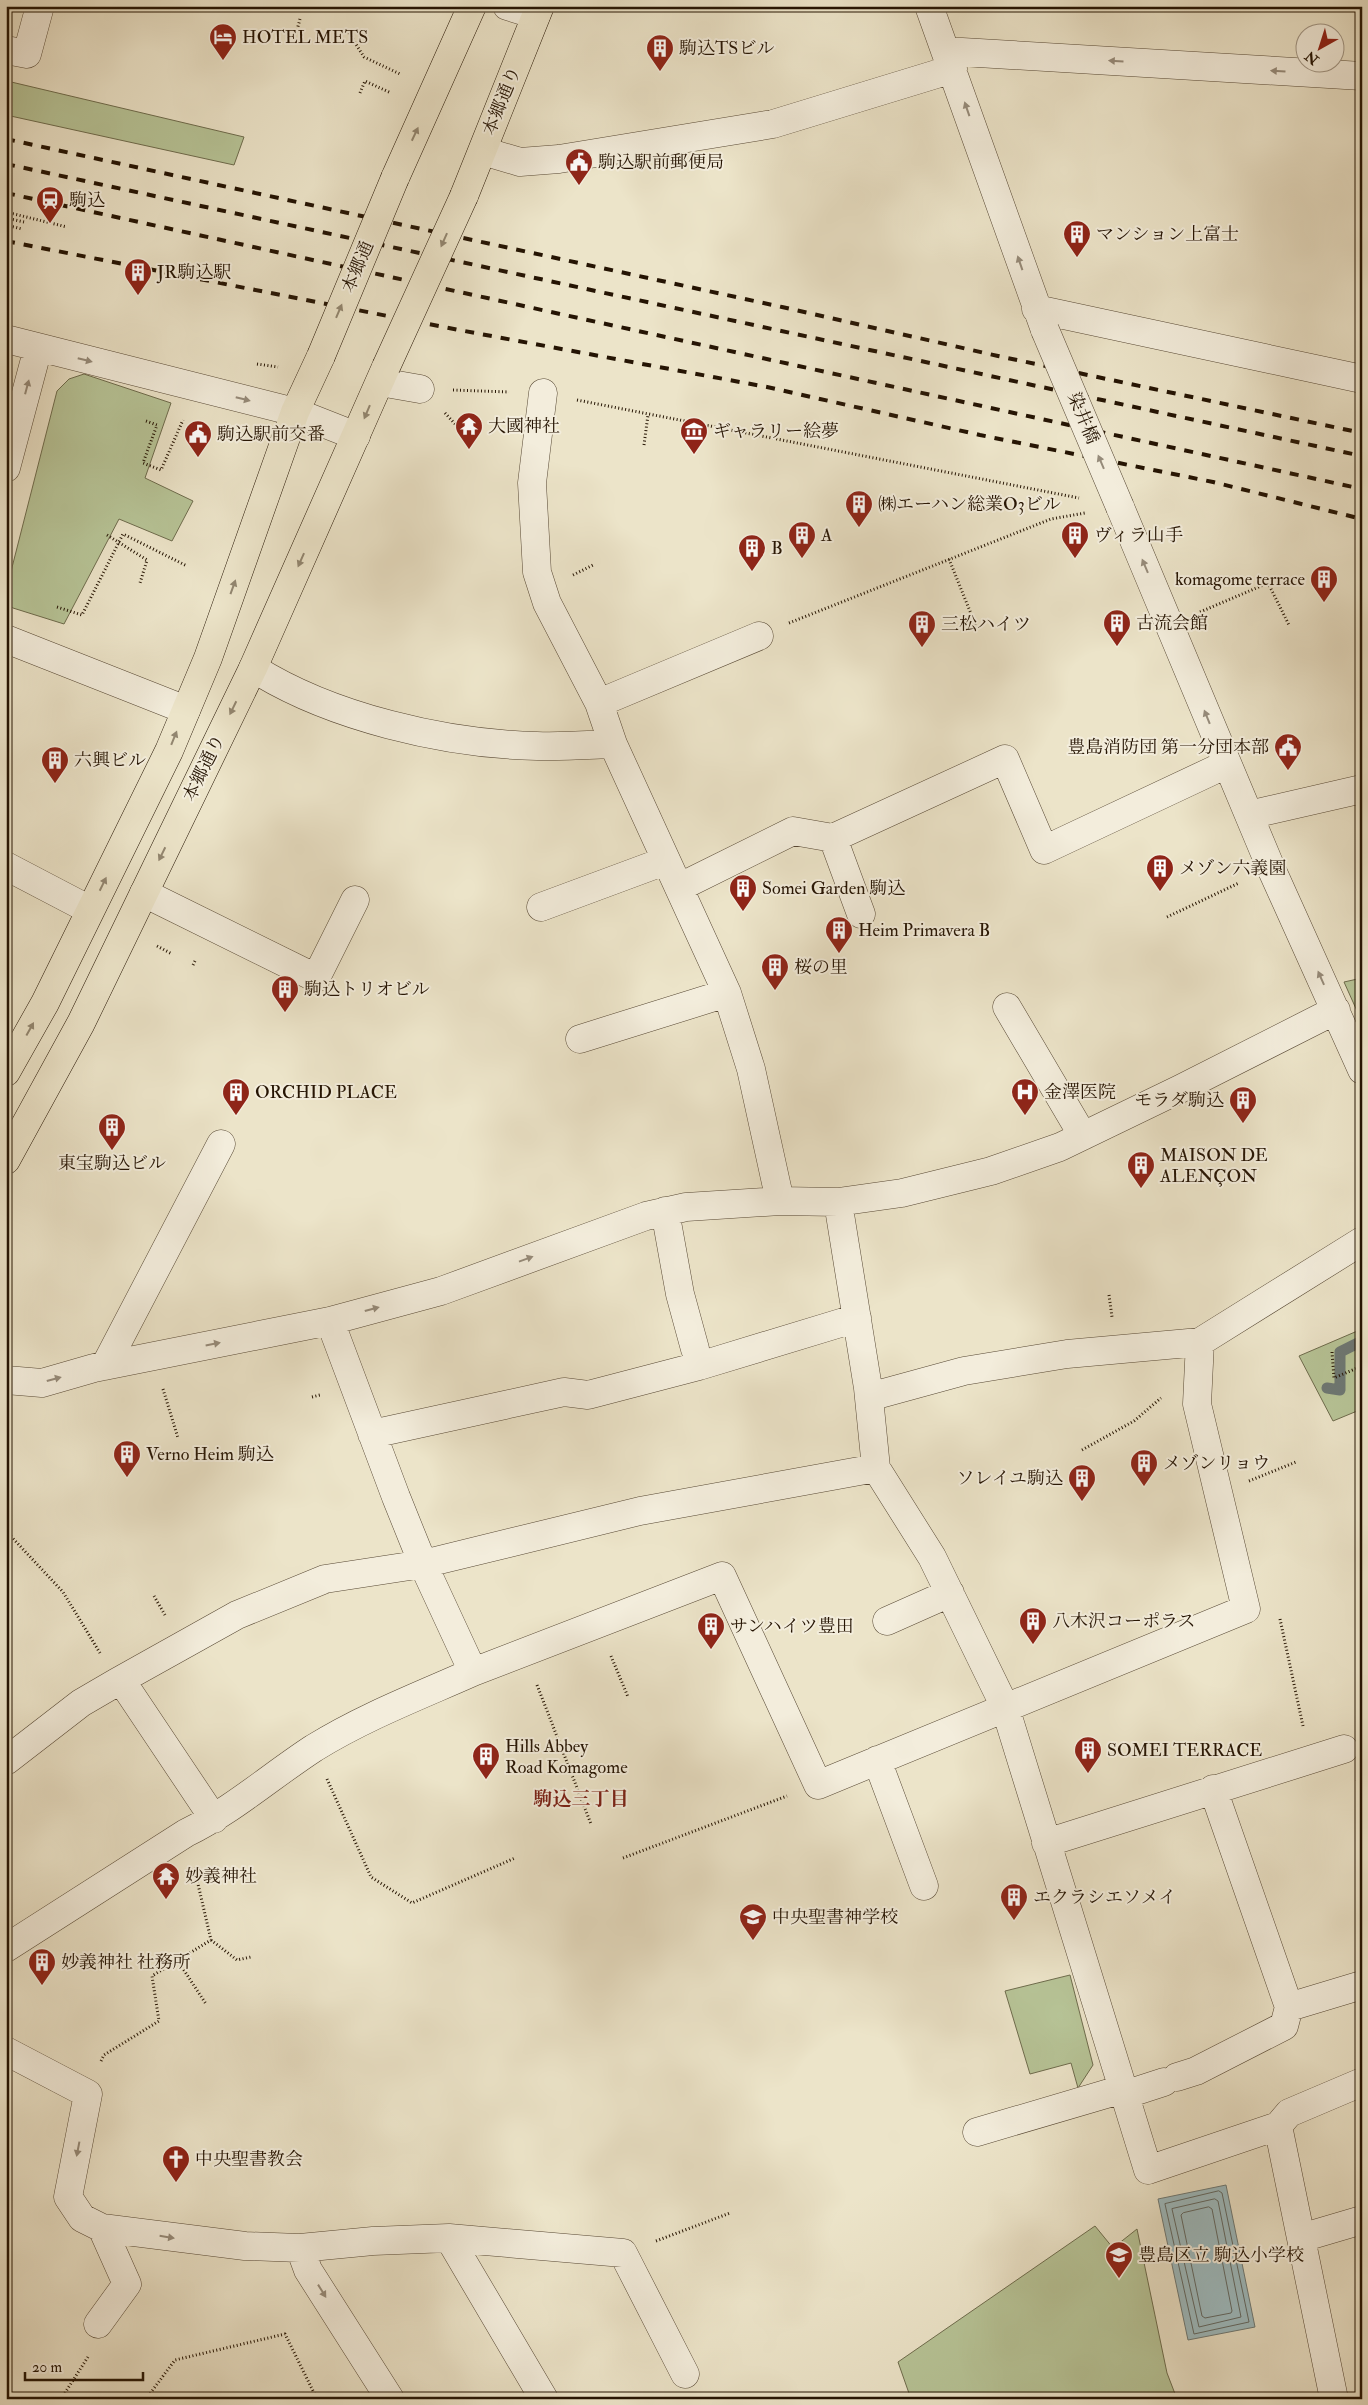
<svg xmlns="http://www.w3.org/2000/svg" width="1368" height="2405" font-family="'IM FELL Double Pica','Noto Serif JP',serif">
<style>
.green{fill:#b7c497;stroke:#6e6c4d}
.water{fill:#9ebcc1;stroke:#6e7975}
.lines{fill:none;stroke-linecap:round;stroke-linejoin:round}
.shore{stroke:#626862;stroke-width:1}
.stream{stroke:#6e7975;stroke-width:11}
.minor-casing{stroke:#574834;stroke-width:29}
.major-casing{stroke:#251403;stroke-width:29}
.path{stroke:#251403;stroke-width:3;stroke-dasharray:1 2.5;stroke-linecap:butt}
.minor{stroke:#f3eddc;stroke-width:28}
.major{stroke:#ece4c9;stroke-width:28}
.rail{stroke:#251403;stroke-width:4;stroke-dasharray:9 9;stroke-linecap:butt}
.minor-bridge-casing{stroke:#574834;stroke-width:29;stroke-linecap:butt}
.major-bridge-casing{stroke:#251403;stroke-width:29;stroke-linecap:butt}
.minor-bridge{stroke:#f3eddc;stroke-width:28}
.major-bridge{stroke:#ece4c9;stroke-width:28}
.oneway{fill:#968b7a}
.oneway2{fill:#928670}
.labels{text-anchor:middle;dominant-baseline:central;stroke-width:4;stroke-linejoin:round;paint-order:stroke}
.poi-label{font-size:18px;fill:#251403;stroke:#f3eddc;text-anchor:start}
.street-label{font-size:18px;fill:#251403;stroke:#f3eddc}
.neighbourhood-label{font-size:19px;font-weight:bold;fill:#7a1f14;stroke:#f3eddc}
</style>
<rect width="100%" height="100%" fill="#ece4c9"/>
<filter id="stains"><feTurbulence type="fractalNoise" baseFrequency=".004" numOctaves="4"/><feColorMatrix values="0 0 0 0 .2 0 0 0 0 .09 0 0 0 0 .02 0 0 0 .5 -.17"/></filter>
<radialGradient id="worn" r=".72"><stop offset=".6" stop-color="#630" stop-opacity="0"/><stop offset="1" stop-color="#630" stop-opacity=".3"/></radialGradient>
<path class="green" d="M 6,80 L 7,81 L 244,137 L 234,165 L 6,115 Z
M 84,374 L 171,403 L 145,478 L 193,501 L 172,541 L 119,519 L 64,624 L 13,608 L 6,602 L 6,591 L 57,391 L 69,379 Z
M 1362,978 L 1362,1022 L 1344,982 Z
M 1362,1329 L 1362,1409 L 1333,1421 L 1299,1356 Z
M 1070,1975 L 1093,2065 L 1078,2088 L 1071,2063 L 1030,2074 L 1005,1991 Z
M 1095,2226 L 1113,2248 L 1137,2229 L 1167,2373 L 1177,2399 L 911,2399 L 898,2362 Z"/>
<path class="water" d="M 1226,2185 L 1255,2327 L 1188,2340 L 1158,2199 Z"/>
<g class="lines">
<path class="shore" d="M 1219,2191 L 1222,2193 L 1249,2322 L 1194,2334 L 1165,2204 Z
M 1215,2199 L 1218,2201 L 1241,2317 L 1199,2327 L 1172,2209 Z
M 1209,2207 L 1212,2209 L 1232,2311 L 1231,2313 L 1205,2318 L 1202,2316 L 1181,2215 L 1183,2213 Z"/>
<path class="stream" d="M 1327,1388 L 1340,1390 L 1340,1352 L 1362,1341"/>
<g class="minor-casing">
<path id="minor" d="M 507,6 L 536,15
M 929,6 L 1045,330
M 6,50 L 27,54 L 40,6
M 945,51 L 1362,76
M 483,151 L 520,162 L 559,159 L 773,124 L 953,69
M 1036,309 L 1362,379
M 6,339 L 295,412 L 356,436
M 380,382 L 420,389
M 543,393 L 532,483 L 537,572 L 547,603 L 599,703 L 613,744 L 727,993 L 751,1069 L 780,1201
M 6,468 L 38,348
M 1120,507 L 1271,868 L 1362,1070
M 6,639 L 186,710
M 253,668 C 330,717 445,744 537,746 C 562,747 588,745 613,744
M 599,703 L 759,636
M 1249,815 L 1362,789
M 833,838 L 861,914
M 6,866 L 90,910
M 680,887 L 793,831 L 833,838 L 1005,759 L 1044,850 L 1227,764
M 144,893 L 316,978 L 355,900
M 541,907 L 665,861
M 1007,1007 L 1083,1136
M 580,1039 L 727,993
M 838,1202 L 868,1388 L 876,1468 L 932,1557 L 1005,1707 L 1148,2170 L 1278,2126 L 1334,2399
M 665,1211 L 680,1294 L 695,1349
M 105,1366 L 221,1144
M 6,1380 L 42,1383 L 94,1368 L 330,1321 L 441,1291 L 646,1216 L 686,1207 L 780,1201 L 838,1202 L 902,1193 L 991,1171 L 1060,1147 L 1180,1089 L 1336,1010
M 869,1397 L 964,1371 L 1067,1354 L 1200,1342
M 372,1434 L 564,1392 L 588,1395 L 699,1366 L 857,1318
M 887,1621 L 950,1593
M 473,1672 L 722,1576 L 818,1785 L 1246,1609 L 1197,1404 L 1200,1342 L 1362,1241
M 121,1680 L 214,1819
M 877,1760 L 924,1886
M 6,1761 L 81,1703 L 117,1682 L 237,1615 L 325,1579 L 423,1564 L 640,1511 L 876,1468
M 1213,1789 L 1289,2007
M 1046,1843 L 1344,1749
M 6,1948 L 186,1833 C 233,1810 271,1776 314,1748 C 364,1717 419,1696 473,1672 L 423,1564 L 396,1497 L 330,1321
M 6,2051 L 88,2094 L 68,2197 L 82,2218 L 102,2228 L 245,2246 L 300,2248 L 373,2241 L 449,2238 L 544,2399
M 1177,2077 L 1196,2071 L 1284,2026 L 1289,2007 L 1362,1985
M 1124,2095 L 1164,2082
M 1278,2126 L 1289,2113 L 1362,2082
M 977,2132 L 1123,2089
M 449,2238 L 623,2253 L 685,2374
M 1301,2238 L 1362,2220
M 300,2248 L 308,2270 L 390,2399
M 98,2324 L 127,2284 L 102,2228"/>
</g>
<g class="major-casing">
<path id="major" d="M 395,178 L 472,6
M 464,196 L 540,6
M 6,1072 L 45,1003 L 169,751 L 208,658 L 295,412 L 321,356
M 6,1160 L 81,1023 L 253,668 L 386,367"/>
</g>
<path class="path" d="M 297,30 L 300,19
M 347,30 L 364,57 L 400,74
M 360,93 L 365,81 L 391,93
M 6,212 L 67,227
M 6,218 L 24,222
M 6,225 L 22,229
M 257,364 L 278,367
M 453,390 L 509,392
M 577,400 L 1079,498
M 445,413 L 467,437
M 146,421 L 157,425 L 143,463 L 161,470 L 183,420
M 644,445 L 648,415
M 107,535 L 147,560 L 140,583
M 949,559 L 976,626
M 573,575 L 593,565
M 57,607 L 82,615 L 123,534 L 187,566
M 1200,612 L 1268,583 L 1289,625
M 789,623 L 1051,519 L 1085,513
M 1167,917 L 1239,883
M 157,946 L 172,954
M 193,965 L 195,961
M 1109,1295 L 1112,1317
M 1332,1352 L 1334,1378 L 1362,1366
M 163,1389 L 178,1438
M 312,1397 L 320,1395
M 1082,1450 L 1134,1421 L 1161,1398
M 1249,1481 L 1296,1462
M 6,1531 L 63,1592 L 100,1653
M 154,1596 L 165,1615
M 1280,1619 L 1303,1726
M 611,1656 L 628,1697
M 537,1685 L 591,1824
M 327,1779 L 371,1877 L 412,1903 L 515,1858
M 1357,1780 L 1362,1791
M 623,1858 L 787,1796
M 211,1940 L 237,1960 L 251,1957
M 178,1961 L 206,2004
M 101,2061 L 104,2055 L 159,2021 L 152,1976 L 211,1940 L 194,1867
M 656,2241 L 730,2213
M 6,2393 L 16,2399
M 61,2399 L 88,2357
M 146,2399 L 175,2360 L 285,2334 L 317,2399"/>
<use href="#minor" class="minor"/>
<use href="#major" class="major"/>
<path class="rail" d="M 6,139 L 782,307 L 998,356 L 1362,433
M 6,164 L 1362,456
M 6,193 L 1362,489
M 6,241 L 459,330 L 767,387 L 980,435 L 1213,482 L 1362,519"/>
<g class="minor-bridge-casing">
<path id="minor-bridge" d="M 1045,330 L 1120,507"/>
</g>
<g class="major-bridge-casing">
<path id="major-bridge" d="M 321,356 L 395,178
M 386,367 L 464,196"/>
</g>
<use href="#minor-bridge" class="minor-bridge"/>
<use href="#major-bridge" class="major-bridge"/>
</g>
<defs><path id="oneway-solid" d="M-6-.8H1V-3.2L6.5 0L1 3.2V.8H-6Z" transform="scale(1.25)"/></defs>
<g class="oneway">
<use href="#oneway-solid" transform="translate(1116 61) rotate(-177)"/>
<use href="#oneway-solid" transform="translate(1278 71) rotate(-177)"/>
<use href="#oneway-solid" transform="translate(967 109) rotate(-109)"/>
<use href="#oneway-solid" transform="translate(1020 263) rotate(-109)"/>
<use href="#oneway-solid" transform="translate(85 360) rotate(14)"/>
<use href="#oneway-solid" transform="translate(27 387) rotate(-75)"/>
<use href="#oneway-solid" transform="translate(243 399) rotate(14)"/>
<use href="#oneway-solid" transform="translate(1101 462) rotate(-113)"/>
<use href="#oneway-solid" transform="translate(1145 566) rotate(-113)"/>
<use href="#oneway-solid" transform="translate(1207 717) rotate(-112)"/>
<use href="#oneway-solid" transform="translate(1321 978) rotate(-114)"/>
<use href="#oneway-solid" transform="translate(526 1259) rotate(-20)"/>
<use href="#oneway-solid" transform="translate(372 1309) rotate(-15)"/>
<use href="#oneway-solid" transform="translate(213 1344) rotate(-11)"/>
<use href="#oneway-solid" transform="translate(54 1379) rotate(-15)"/>
<use href="#oneway-solid" transform="translate(78 2149) rotate(101)"/>
<use href="#oneway-solid" transform="translate(167 2237) rotate(9)"/>
<use href="#oneway-solid" transform="translate(322 2291) rotate(58)"/>
</g>
<g class="oneway2">
<use href="#oneway-solid" transform="translate(415 134) rotate(-65)"/>
<use href="#oneway-solid" transform="translate(444 240) rotate(114)"/>
<use href="#oneway-solid" transform="translate(339 311) rotate(-67)"/>
<use href="#oneway-solid" transform="translate(367 412) rotate(113)"/>
<use href="#oneway-solid" transform="translate(301 560) rotate(114)"/>
<use href="#oneway-solid" transform="translate(233 587) rotate(-70)"/>
<use href="#oneway-solid" transform="translate(233 708) rotate(116)"/>
<use href="#oneway-solid" transform="translate(174 738) rotate(-68)"/>
<use href="#oneway-solid" transform="translate(162 854) rotate(116)"/>
<use href="#oneway-solid" transform="translate(103 884) rotate(-64)"/>
<use href="#oneway-solid" transform="translate(30 1029) rotate(-61)"/>
</g>
<defs>
<g id="hotel-pin" transform="scale(1.4375)"><path d="M0 17L-7.5 6A9.5 9.5 0 1 1 7.5 6Z" fill="#8f2418" stroke="#f3eddc"/><path d="M-6-4.5h1.5V1H6V5H4.5V3h-9V5H-6ZM-4 0a1.8 1.8 0 1 1 3.6 0ZM.5 0V-2.5h3Q6-2.5 6 0Z" fill="#fff"/></g>
<g id="building-pin" transform="scale(1.4375)"><path d="M0 17L-7.5 6A9.5 9.5 0 1 1 7.5 6Z" fill="#8f2418" stroke="#f3eddc"/><path d="M-4-6H4V6H1V3H-1V6H-4ZM-2.5-4.3h1.7v1.8h-1.7ZM.8-4.3h1.7v1.8H.8ZM-2.5-1h1.7V.8h-1.7ZM.8-1h1.7V.8H.8Z" fill="#fff"/></g>
<g id="civic-pin" transform="scale(1.4375)"><path d="M0 17L-7.5 6A9.5 9.5 0 1 1 7.5 6Z" fill="#8f2418" stroke="#f3eddc"/><path d="M-.6-6.5H3V-4.5H.6V-3L4-1V1h2V6H-6V1h2V-1L-.6-3ZM-1.2 2.5V6h2.4V2.5Z" fill="#fff"/></g>
<g id="station-pin" transform="scale(1.4375)"><path d="M0 17L-7.5 6A9.5 9.5 0 1 1 7.5 6Z" fill="#8f2418" stroke="#f3eddc"/><path d="M-3-6H3Q5-6 5-4V2Q5 4 3 4L4.5 6H3L1.5 4h-3L-3 6H-4.5L-3 4Q-5 4-5 2V-4Q-5-6-3-6ZM-3.5-4v3h7v-3ZM-3.5 1v1.5H-2V1ZM2 1v1.5H3.5V1Z" fill="#fff"/></g>
<g id="temple-pin" transform="scale(1.4375)"><path d="M0 17L-7.5 6A9.5 9.5 0 1 1 7.5 6Z" fill="#8f2418" stroke="#f3eddc"/><path d="M0-6L5-2H3V0L6.5 2.5H4V6H1.5V3h-3V6H-4V2.5H-6.5L-3 0V-2H-5Z" fill="#fff"/></g>
<g id="museum-pin" transform="scale(1.4375)"><path d="M0 17L-7.5 6A9.5 9.5 0 1 1 7.5 6Z" fill="#8f2418" stroke="#f3eddc"/><path d="M0-6L6-3V-2H-6V-3ZM-5-1h2V3h-2ZM-1-1h2V3h-2ZM3-1h2V3H3ZM-6 4H6V6H-6Z" fill="#fff"/></g>
<g id="hospital-pin" transform="scale(1.4375)"><path d="M0 17L-7.5 6A9.5 9.5 0 1 1 7.5 6Z" fill="#8f2418" stroke="#f3eddc"/><path d="M-5-5h3v3.5h4V-5h3V5h-3V1.5h-4V5h-3Z" fill="#fff"/></g>
<g id="school-pin" transform="scale(1.4375)"><path d="M0 17L-7.5 6A9.5 9.5 0 1 1 7.5 6Z" fill="#8f2418" stroke="#f3eddc"/><path d="M0-5L7-2L0 1L-7-2ZM-4 1L0 2.5L4 1V4Q0 6-4 4Z" fill="#fff"/></g>
<g id="church-pin" transform="scale(1.4375)"><path d="M0 17L-7.5 6A9.5 9.5 0 1 1 7.5 6Z" fill="#8f2418" stroke="#f3eddc"/><path d="M-1.2-6h2.4v3.5h3.3v2.4h-3.3V6h-2.4V-.1h-3.3v-2.4h3.3Z" fill="#fff"/></g>
</defs>
<g fill-rule="evenodd">
<use href="#hotel-pin" x="223" y="37"/>
<use href="#building-pin" x="660" y="48"/>
<use href="#civic-pin" x="579" y="162"/>
<use href="#station-pin" x="50" y="200"/>
<use href="#building-pin" x="1077" y="234"/>
<use href="#building-pin" x="138" y="272"/>
<use href="#temple-pin" x="469" y="426"/>
<use href="#museum-pin" x="694" y="431"/>
<use href="#civic-pin" x="198" y="434"/>
<use href="#building-pin" x="859" y="504"/>
<use href="#building-pin" x="802" y="535"/>
<use href="#building-pin" x="1075" y="535"/>
<use href="#building-pin" x="752" y="548"/>
<use href="#building-pin" x="1324" y="579"/>
<use href="#building-pin" x="1117" y="623"/>
<use href="#building-pin" x="922" y="624"/>
<use href="#civic-pin" x="1288" y="747"/>
<use href="#building-pin" x="55" y="760"/>
<use href="#building-pin" x="1160" y="868"/>
<use href="#building-pin" x="743" y="888"/>
<use href="#building-pin" x="839" y="930"/>
<use href="#building-pin" x="775" y="967"/>
<use href="#building-pin" x="285" y="989"/>
<use href="#building-pin" x="236" y="1092"/>
<use href="#hospital-pin" x="1025" y="1092"/>
<use href="#building-pin" x="1243" y="1100"/>
<use href="#building-pin" x="112" y="1127"/>
<use href="#building-pin" x="1141" y="1165"/>
<use href="#building-pin" x="127" y="1454"/>
<use href="#building-pin" x="1144" y="1463"/>
<use href="#building-pin" x="1082" y="1478"/>
<use href="#building-pin" x="1033" y="1621"/>
<use href="#building-pin" x="711" y="1626"/>
<use href="#building-pin" x="1088" y="1750"/>
<use href="#building-pin" x="486" y="1756"/>
<use href="#temple-pin" x="166" y="1876"/>
<use href="#building-pin" x="1014" y="1897"/>
<use href="#school-pin" x="753" y="1917"/>
<use href="#building-pin" x="42" y="1962"/>
<use href="#church-pin" x="176" y="2159"/>
<use href="#school-pin" x="1119" y="2255"/>
</g>
<g class="labels">
<g class="poi-label">
<text x="242" y="37">HOTEL METS</text>
<text x="679" y="48">駒込TSビル</text>
<text x="598" y="162">駒込駅前郵便局</text>
<text x="69" y="200">駒込</text>
<text x="1096" y="234">マンション上富士</text>
<text x="157" y="272">JR駒込駅</text>
<text x="488" y="426">大國神社</text>
<text x="713" y="431">ギャラリー絵夢</text>
<text x="217" y="434">駒込駅前交番</text>
<text x="878" y="504">㈱エーハン総業O3ビル</text>
<text x="821" y="535">A</text>
<text x="1094" y="535">ヴィラ山手</text>
<text x="771" y="548">B</text>
<text x="1305" y="579" text-anchor="end">komagome terrace</text>
<text x="1136" y="623">古流会館</text>
<text x="941" y="624">三松ハイツ</text>
<text x="1269" y="747" text-anchor="end">豊島消防団 第一分団本部</text>
<text x="74" y="760">六興ビル</text>
<text x="1179" y="868">メゾン六義園</text>
<text x="762" y="888">Somei Garden 駒込</text>
<text x="858" y="930">Heim Primavera B</text>
<text x="794" y="967">桜の里</text>
<text x="304" y="989">駒込トリオビル</text>
<text x="255" y="1092">ORCHID PLACE</text>
<text x="1044" y="1092">金澤医院</text>
<text x="1224" y="1100" text-anchor="end">モラダ駒込</text>
<text x="1160" y="1155">MAISON DE<tspan x="1160" dy="21">ALENÇON</tspan></text>
<text x="112" y="1163" text-anchor="middle">東宝駒込ビル</text>
<text x="146" y="1454">Verno Heim 駒込</text>
<text x="1163" y="1463">メゾンリョウ</text>
<text x="1063" y="1478" text-anchor="end">ソレイユ駒込</text>
<text x="1052" y="1621">八木沢コーポラス</text>
<text x="730" y="1626">サンハイツ豊田</text>
<text x="505" y="1746">Hills Abbey<tspan x="505" dy="21">Road Komagome</tspan></text>
<text x="1107" y="1750">SOMEI TERRACE</text>
<text x="185" y="1876">妙義神社</text>
<text x="1033" y="1897">エクラシエソメイ</text>
<text x="772" y="1917">中央聖書神学校</text>
<text x="61" y="1962">妙義神社 社務所</text>
<text x="195" y="2159">中央聖書教会</text>
<text x="1138" y="2255">豊島区立 駒込小学校</text>
</g>
<g class="street-label">
<text transform="translate(502 101) rotate(-68)">本郷通り</text>
<text transform="translate(358 267) rotate(-67)">本郷通</text>
<text transform="translate(1083 418) rotate(67)">染井橋</text>
<text transform="translate(204 768) rotate(-64)">本郷通り</text>
</g>
<g class="neighbourhood-label">
<text x="581" y="1799">駒込三丁目</text>
</g>
</g>
<rect width="1368" height="2405" fill="none" stroke="#ece4c9" stroke-width="25"/>
<rect x="8" y="8" width="1353" height="2390" fill="none" stroke="#251403" stroke-width="2.5"/>
<rect x="12" y="12" width="1343" height="2380" fill="none" stroke="#251403"/>
<g transform="translate(1320 48) rotate(219)"><circle r="24" fill="#f3eddc" stroke="#a19685"/>
<path d="M0-4L9 19L0 12L-9 19Z" fill="#8f2418"/>
<text y="-8" font-size="14" font-weight="bold" text-anchor="middle" fill="#251403">N</text>
</g>
<path d="M25 2372v8h118v-8" fill="none" stroke="#251403" stroke-width="2.5"/>
<text x="32" y="2372" font-size="15" fill="#251403" stroke="#f3eddc" stroke-width="4" paint-order="stroke">20 m</text>
<rect width="100%" height="100%" filter="url(#stains)"/>
<rect width="100%" height="100%" fill="url(#worn)"/>
</svg>
